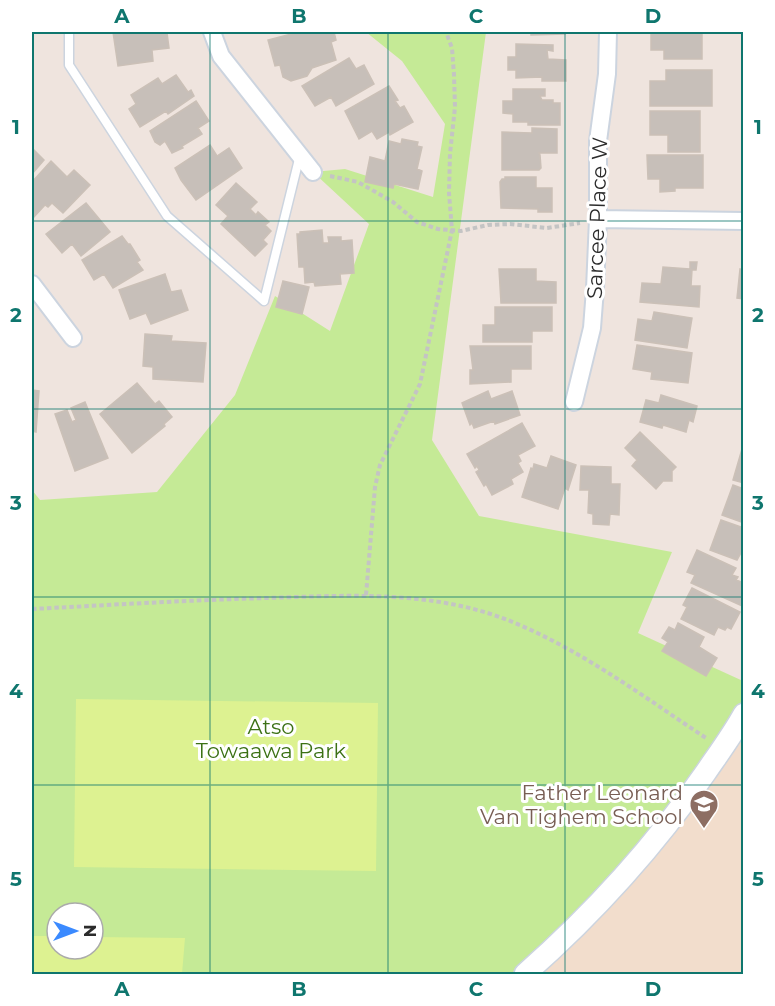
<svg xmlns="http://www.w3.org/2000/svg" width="775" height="1006" font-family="Montserrat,sans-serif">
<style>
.education{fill:#f2ddcc}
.green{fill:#c5ea96;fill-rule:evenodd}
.pitch{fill:#ddf291}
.building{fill:#c7bfb9;stroke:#cbc0b7;stroke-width:1.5}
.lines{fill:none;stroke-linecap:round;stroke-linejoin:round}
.service-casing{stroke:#ccd4df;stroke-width:11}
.minor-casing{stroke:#ccd4df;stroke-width:20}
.tertiary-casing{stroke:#ccd4df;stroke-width:24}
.path{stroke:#c4c4c4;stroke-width:4;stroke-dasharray:4.5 3;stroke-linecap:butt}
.service{stroke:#fff;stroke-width:8}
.minor{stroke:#fff;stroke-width:16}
.tertiary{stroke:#fff;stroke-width:21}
.grid{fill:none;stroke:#0f766e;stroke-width:1.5;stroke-opacity:0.55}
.labels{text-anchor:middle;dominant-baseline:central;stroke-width:6;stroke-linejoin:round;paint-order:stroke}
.street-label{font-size:21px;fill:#2c2c2c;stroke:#fff}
.park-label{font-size:21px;fill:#3c7115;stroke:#fff}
.education-label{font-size:21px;fill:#785e54;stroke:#fff;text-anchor:end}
.neatline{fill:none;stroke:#0f766e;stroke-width:2}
.grid-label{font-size:20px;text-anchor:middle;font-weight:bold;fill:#0f766e}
</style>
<rect width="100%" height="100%" fill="#efe4de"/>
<path class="education" d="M 743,727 L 743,974 L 525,974 Z"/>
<path class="green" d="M 366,32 L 486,32 L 432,440 L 479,516 L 672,552 L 638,633 L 743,681 L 743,714 L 685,801 L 525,974 L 32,974 L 32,490 L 40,500 L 157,492 L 235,395 L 275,296 L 330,331 L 369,224 L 313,172 L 345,169 L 433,197 L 445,124 L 402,61 ZM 57,913 L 93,913 L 93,949 L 57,949 Z"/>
<path class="pitch" d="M 76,699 L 378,703 L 376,871 L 74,867 Z
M 32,936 L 57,936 L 57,949 L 93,949 L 93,937 L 185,938 L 182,974 L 32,974 Z"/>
<path class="building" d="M 113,32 L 162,32 L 163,33 L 167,33 L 169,48 L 152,50 L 153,61 L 118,66 Z
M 299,32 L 334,32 L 336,40 L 331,42 L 336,60 L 312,68 L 307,76 L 291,81 L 283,77 L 280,65 L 275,66 L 268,40 Z
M 531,32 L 565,32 L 565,34 L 531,35 Z
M 651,32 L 702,32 L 702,59 L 664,59 L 664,50 L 651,50 Z
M 516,44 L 553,45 L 553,51 L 547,50 L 548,59 L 566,60 L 566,81 L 542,81 L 542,77 L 516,78 L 516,70 L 508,70 L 508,57 L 516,57 Z
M 349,58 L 356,69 L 364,65 L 374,84 L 336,106 L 331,97 L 315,106 L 302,86 Z
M 666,70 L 712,70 L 712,106 L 650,106 L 650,81 L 666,81 Z
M 176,75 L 188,92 L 191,90 L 194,96 L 168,114 L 166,111 L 140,127 L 129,109 L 136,104 L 131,95 L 158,78 L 162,84 Z
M 389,86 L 398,100 L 395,101 L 400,108 L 404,106 L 413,122 L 390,135 L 389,132 L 377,139 L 372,131 L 359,139 L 345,111 Z
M 513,89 L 545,89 L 545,96 L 540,96 L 542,100 L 553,100 L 553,103 L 560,103 L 560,125 L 528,125 L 528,122 L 513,122 L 513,114 L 503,113 L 503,101 L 513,101 Z
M 196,101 L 209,121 L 198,128 L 202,134 L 182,146 L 183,148 L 172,153 L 165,141 L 160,145 L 155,142 L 150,131 Z
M 650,111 L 700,111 L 700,152 L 668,152 L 668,135 L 650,135 Z
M 532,128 L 557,129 L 557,153 L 539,153 L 540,155 L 541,168 L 539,170 L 502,170 L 502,132 L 532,133 Z
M 402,139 L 418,142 L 417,146 L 422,147 L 417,169 L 422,171 L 418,189 L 394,184 L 393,188 L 365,182 L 370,157 L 385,161 L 389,141 L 401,144 Z
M 210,145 L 217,156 L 229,148 L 242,168 L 196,200 L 181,180 L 175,168 Z
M 32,148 L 44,160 L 32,174 Z
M 647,155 L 703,155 L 703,188 L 675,188 L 675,191 L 660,192 L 660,179 L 648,179 Z
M 51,161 L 67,177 L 74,170 L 90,185 L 63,213 L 52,203 L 48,207 L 45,205 L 32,219 L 32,182 Z
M 505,177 L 536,177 L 536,188 L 552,188 L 552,212 L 538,212 L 538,209 L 501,208 L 500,182 L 502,179 L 505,179 Z
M 236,183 L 257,202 L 250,209 L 256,215 L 258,212 L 269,222 L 265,225 L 271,231 L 263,240 L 267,244 L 255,256 L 221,224 L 228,216 L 216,205 Z
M 86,203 L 110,232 L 81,256 L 72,244 L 62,253 L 46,234 Z
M 322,230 L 323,243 L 329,243 L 328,237 L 341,237 L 341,241 L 352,240 L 354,273 L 340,274 L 341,284 L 315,286 L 314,282 L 305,283 L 304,267 L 299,267 L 297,234 L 300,234 L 300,232 Z
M 122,236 L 128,244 L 130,244 L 140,260 L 137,262 L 143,270 L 113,288 L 104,274 L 94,280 L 82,260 Z
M 690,262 L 697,262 L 696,270 L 692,270 L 691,286 L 700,286 L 699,307 L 640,302 L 642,283 L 661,284 L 663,267 L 690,269 Z
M 499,269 L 536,269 L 536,281 L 556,282 L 556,303 L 501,303 Z
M 740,269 L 744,270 L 744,299 L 737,298 Z
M 165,274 L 171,292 L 181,290 L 188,310 L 151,324 L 146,313 L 130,319 L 119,290 Z
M 283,281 L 309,287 L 302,314 L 276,307 Z
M 495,307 L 552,307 L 552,331 L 532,331 L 532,342 L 483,342 L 483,325 L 495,325 Z
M 654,312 L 692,318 L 687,348 L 635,340 L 638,319 L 652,321 Z
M 145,334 L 172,336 L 171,341 L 206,343 L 203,382 L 153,379 L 153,367 L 143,366 Z
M 637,345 L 692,353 L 688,383 L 651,379 L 652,372 L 633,369 Z
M 470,346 L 531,346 L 531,369 L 511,369 L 511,382 L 470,384 L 470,370 L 473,370 Z
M 137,383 L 155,404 L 159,401 L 172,417 L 164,424 L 165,426 L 132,453 L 100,414 Z
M 32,390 L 39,391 L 36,432 L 32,431 Z
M 488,391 L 491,399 L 512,391 L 520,415 L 495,424 L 494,421 L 474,428 L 472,423 L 470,425 L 462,403 Z
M 661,395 L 697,406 L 693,422 L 689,420 L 686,432 L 663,425 L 662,428 L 640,422 L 646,400 L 659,403 Z
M 85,402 L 108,458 L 75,471 L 55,414 L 67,410 L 72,422 L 76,420 L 71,408 Z
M 522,423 L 535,446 L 518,455 L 521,461 L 518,463 L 523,472 L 511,479 L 513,484 L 492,495 L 486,484 L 484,486 L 476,472 L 479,470 L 477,466 L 475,468 L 467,454 Z
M 640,432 L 676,467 L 672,471 L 672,481 L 663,481 L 656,489 L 632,466 L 637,460 L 625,448 Z
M 742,449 L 744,449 L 744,483 L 733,480 Z
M 551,456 L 576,465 L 568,490 L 565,488 L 558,509 L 522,497 L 531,468 L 533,469 L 534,464 L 547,468 Z
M 581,466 L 611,467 L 611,484 L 620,484 L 619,515 L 610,514 L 609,525 L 593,524 L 593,514 L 588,513 L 589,490 L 580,490 Z
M 733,485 L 744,489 L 744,523 L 722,515 Z
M 721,520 L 744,528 L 744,552 L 742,551 L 737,560 L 710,550 Z
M 697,550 L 736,568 L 732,575 L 738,577 L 736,580 L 744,583 L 742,606 L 691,583 L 695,575 L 687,572 Z
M 692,588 L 740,612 L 731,629 L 727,627 L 725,630 L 718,627 L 714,635 L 681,619 L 687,607 L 683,605 Z
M 678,623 L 704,637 L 699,647 L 717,658 L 706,676 L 662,651 L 668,642 L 662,638 L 669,627 L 675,630 Z"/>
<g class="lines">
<g class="service-casing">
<path id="service" d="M 69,32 L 69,65 L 167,216 L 264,301 L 300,155"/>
</g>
<g class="minor-casing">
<path id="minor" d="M 212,32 L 221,56 L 313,172
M 598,219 L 744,221
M 32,284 L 73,338
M 574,402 L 592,328 L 595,289 L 598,219 L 598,141 L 607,74 L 608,32"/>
</g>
<g class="tertiary-casing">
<path id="tertiary" d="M 525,974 C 593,914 654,847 706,772 C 719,753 733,734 744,714"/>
</g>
<path class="path" d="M 330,176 L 358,182 L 393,202 L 417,222 L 438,229 L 461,231 L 488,225 L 510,224 L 547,228 L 580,223
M 366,595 L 375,487 L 380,465 L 420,384 L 452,230 L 449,193 L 450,154 L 455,107 L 454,75 L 452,48 L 446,32
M 32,609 C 110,605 189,600 268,598 C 351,595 437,590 515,623 C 584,652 644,697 706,738"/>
<use href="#service" class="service"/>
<use href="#minor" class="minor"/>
<use href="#tertiary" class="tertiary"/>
</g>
<path class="grid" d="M 210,32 L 210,974M 388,32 L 388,974M 565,32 L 565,974M 32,221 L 744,221M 32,409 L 744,409M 32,597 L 744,597M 32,785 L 744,785"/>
<defs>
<g id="school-pin" transform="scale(1.5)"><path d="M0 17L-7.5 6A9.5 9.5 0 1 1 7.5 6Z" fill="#8d6e63" stroke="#fff"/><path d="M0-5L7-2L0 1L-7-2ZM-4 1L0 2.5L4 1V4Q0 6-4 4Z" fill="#fff"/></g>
</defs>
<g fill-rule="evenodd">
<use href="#school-pin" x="704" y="804"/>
</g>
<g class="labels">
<g class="street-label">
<text transform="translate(597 218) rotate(-88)">Sarcee Place W</text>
</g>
<g class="park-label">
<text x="271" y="726">Atso<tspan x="271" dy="24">Towaawa Park</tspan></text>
</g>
<g class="education-label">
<text x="683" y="792">Father Leonard<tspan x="683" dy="24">Van Tighem School</tspan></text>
</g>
</g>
<rect width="775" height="1006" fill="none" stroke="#ffffff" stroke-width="66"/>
<g transform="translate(75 931) rotate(90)"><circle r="28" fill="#ffffff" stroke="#ababab" stroke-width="1.5"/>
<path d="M0-4.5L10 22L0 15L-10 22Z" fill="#3b8aff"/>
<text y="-9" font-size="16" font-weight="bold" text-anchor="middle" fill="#2c2c2c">N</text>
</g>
<rect x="33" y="33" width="709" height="940" class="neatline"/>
<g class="grid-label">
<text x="122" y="23">A</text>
<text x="299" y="23">B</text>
<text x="476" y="23">C</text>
<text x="653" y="23">D</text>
<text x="16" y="134">1</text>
<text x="758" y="134">1</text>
<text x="16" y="322">2</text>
<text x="758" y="322">2</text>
<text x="16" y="510">3</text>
<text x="758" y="510">3</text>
<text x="16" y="698">4</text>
<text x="758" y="698">4</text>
<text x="16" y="886">5</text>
<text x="758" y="886">5</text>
<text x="122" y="996">A</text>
<text x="299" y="996">B</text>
<text x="476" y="996">C</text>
<text x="653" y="996">D</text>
</g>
</svg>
